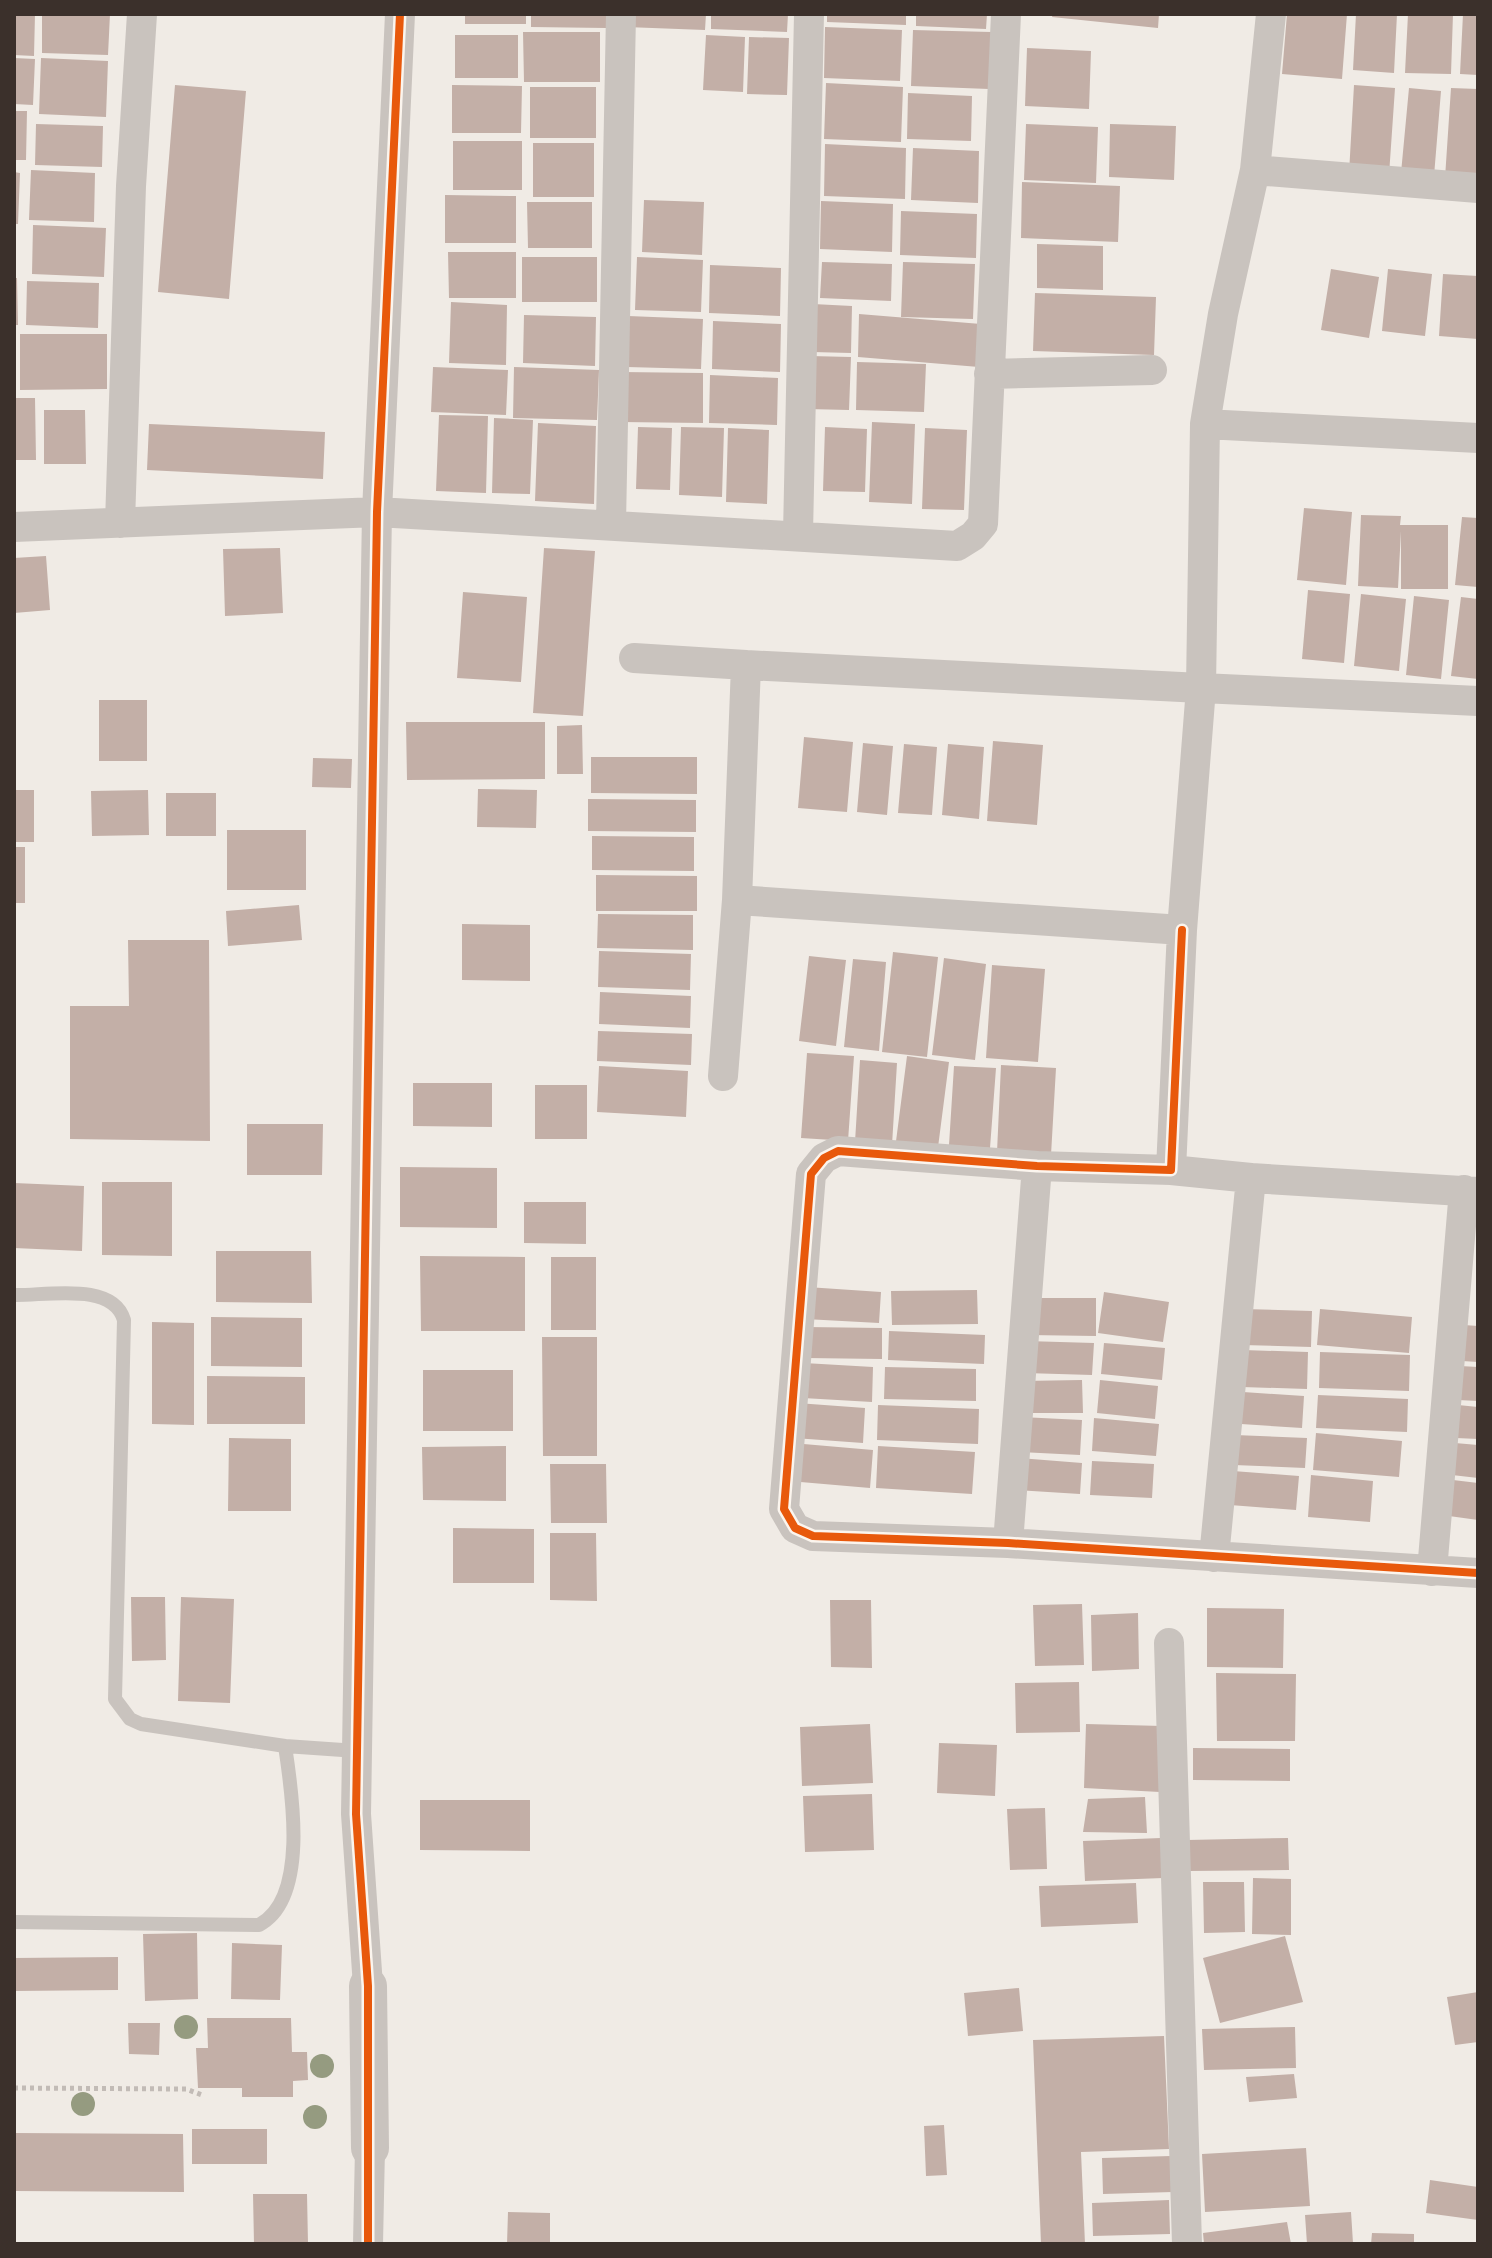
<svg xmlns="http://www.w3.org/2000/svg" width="1492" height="2258" font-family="'DejaVu Sans',sans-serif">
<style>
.building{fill:#c3afa7}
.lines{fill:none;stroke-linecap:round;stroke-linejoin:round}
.path{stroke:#c2bbb6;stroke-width:5;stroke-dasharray:4 4;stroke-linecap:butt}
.service{stroke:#c9c3be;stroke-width:14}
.minor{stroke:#c9c3be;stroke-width:30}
.tertiary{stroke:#c9c3be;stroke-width:38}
.cycleway-casing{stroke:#fbf5ee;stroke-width:13}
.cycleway{stroke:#e8590c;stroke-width:8}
.tree{fill:#959b80}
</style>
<rect width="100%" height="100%" fill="#f0ebe5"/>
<path class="building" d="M 14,14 L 35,14 L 34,56 L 14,55 Z
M 42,14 L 110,14 L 108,55 L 42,53 Z
M 465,14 L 526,14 L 526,24 L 465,24 Z
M 531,14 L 606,14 L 606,28 L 531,27 Z
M 626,14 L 706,14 L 705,30 L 626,27 Z
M 711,14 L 788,14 L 787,32 L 711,29 Z
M 827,14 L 906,14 L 906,25 L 827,22 Z
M 916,14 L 987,14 L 986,29 L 916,26 Z
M 1053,14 L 1159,14 L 1158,28 L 1052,17 Z
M 1287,14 L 1347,14 L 1342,79 L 1282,74 Z
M 1356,14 L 1397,14 L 1394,73 L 1353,70 Z
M 1408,14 L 1453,14 L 1451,74 L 1405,73 Z
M 1463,14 L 1478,14 L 1478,75 L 1460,74 Z
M 825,27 L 902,30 L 900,81 L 824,78 Z
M 913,30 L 991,32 L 989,89 L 911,86 Z
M 523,32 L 600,32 L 600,82 L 524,82 Z
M 455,35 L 518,35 L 518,78 L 455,78 Z
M 706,35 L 745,37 L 743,92 L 703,90 Z
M 749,37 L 789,38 L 787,95 L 747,94 Z
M 1027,48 L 1091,51 L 1089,109 L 1025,106 Z
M 14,58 L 35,59 L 33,105 L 14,104 Z
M 41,58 L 108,61 L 106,117 L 39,114 Z
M 826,83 L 903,87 L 901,142 L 824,139 Z
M 175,85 L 246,91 L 229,299 L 158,292 Z
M 452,85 L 522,86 L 521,133 L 452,133 Z
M 1354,85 L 1395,88 L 1389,175 L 1349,173 Z
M 530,87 L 596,87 L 596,138 L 530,138 Z
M 1409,88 L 1441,91 L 1434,176 L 1401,173 Z
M 1451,88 L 1478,89 L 1478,180 L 1445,178 Z
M 908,93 L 972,96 L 971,141 L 907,139 Z
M 14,111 L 27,111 L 26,160 L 14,160 Z
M 36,124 L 103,126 L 102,167 L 35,165 Z
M 1026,124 L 1098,127 L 1096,183 L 1024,180 Z
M 1110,124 L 1176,126 L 1174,180 L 1109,177 Z
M 453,141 L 522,141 L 522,190 L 453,190 Z
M 533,143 L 594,143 L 594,197 L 533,197 Z
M 825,144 L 906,148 L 905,199 L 824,196 Z
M 913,148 L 979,151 L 978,203 L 911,200 Z
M 31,170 L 95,173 L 94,222 L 29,220 Z
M 14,172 L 20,173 L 18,224 L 14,224 Z
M 1022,182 L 1120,186 L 1118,242 L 1021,238 Z
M 445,195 L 516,196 L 516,243 L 445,243 Z
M 644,200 L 704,202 L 702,255 L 642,252 Z
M 821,201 L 893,204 L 892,252 L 820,249 Z
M 527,202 L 592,202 L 592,248 L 528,248 Z
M 901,211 L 977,214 L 976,258 L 900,255 Z
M 33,225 L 106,228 L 104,277 L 32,274 Z
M 1037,244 L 1103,246 L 1103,290 L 1037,288 Z
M 448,252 L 516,252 L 516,298 L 449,298 Z
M 522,257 L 597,257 L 597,302 L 522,302 Z
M 637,257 L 703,260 L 701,312 L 635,310 Z
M 822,262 L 892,264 L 891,301 L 820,298 Z
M 903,262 L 975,264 L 973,319 L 901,317 Z
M 710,265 L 781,268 L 780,316 L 709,313 Z
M 1331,269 L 1379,277 L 1369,338 L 1321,330 Z
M 1388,269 L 1432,274 L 1425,336 L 1382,331 Z
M 1443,274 L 1478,276 L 1478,339 L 1439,336 Z
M 14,278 L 17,278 L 18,325 L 14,325 Z
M 27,281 L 99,283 L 98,328 L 26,325 Z
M 1035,293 L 1156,297 L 1154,355 L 1033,351 Z
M 451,302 L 507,305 L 506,365 L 449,363 Z
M 813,304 L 852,306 L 851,353 L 812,352 Z
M 859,314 L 981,324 L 979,367 L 858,357 Z
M 524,315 L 596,317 L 595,366 L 523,363 Z
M 628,316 L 703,319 L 701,369 L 627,367 Z
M 713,321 L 781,324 L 780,372 L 712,369 Z
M 20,334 L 107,334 L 107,389 L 20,390 Z
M 810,356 L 851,357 L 849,410 L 808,409 Z
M 857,362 L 926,364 L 924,412 L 856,410 Z
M 433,367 L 508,370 L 506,415 L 431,412 Z
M 514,367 L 599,370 L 597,420 L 513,418 Z
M 622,372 L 703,373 L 703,423 L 621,422 Z
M 710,375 L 778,378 L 777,425 L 709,423 Z
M 14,398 L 35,398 L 36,460 L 14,460 Z
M 44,410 L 85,410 L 86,464 L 44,464 Z
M 439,415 L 488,416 L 486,493 L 436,491 Z
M 494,418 L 533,420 L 530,494 L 492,493 Z
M 872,422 L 915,424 L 912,504 L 869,502 Z
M 538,423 L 596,426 L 594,504 L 535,501 Z
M 149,424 L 325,432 L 323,479 L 147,470 Z
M 638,427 L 672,428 L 670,490 L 636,489 Z
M 681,427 L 724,428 L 722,497 L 679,495 Z
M 825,427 L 867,429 L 865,492 L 823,491 Z
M 728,428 L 769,430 L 767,504 L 726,502 Z
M 925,428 L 967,430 L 964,510 L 922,509 Z
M 1304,508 L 1352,512 L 1346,585 L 1297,580 Z
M 1361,515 L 1401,516 L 1400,525 L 1448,525 L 1448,589 L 1401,589 L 1401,531 L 1398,588 L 1358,586 Z
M 1462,517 L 1478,518 L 1478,587 L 1455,585 Z
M 280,548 L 283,613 L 225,616 L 223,549 Z
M 544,548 L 595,551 L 583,716 L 533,713 Z
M 46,556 L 50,610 L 14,613 L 14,558 Z
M 1308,590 L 1350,594 L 1344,663 L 1302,659 Z
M 463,592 L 527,597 L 521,682 L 457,678 Z
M 1361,594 L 1406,599 L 1399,671 L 1354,666 Z
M 1414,596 L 1449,600 L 1441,679 L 1406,675 Z
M 1461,597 L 1478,599 L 1478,679 L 1451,676 Z
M 99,700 L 147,700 L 147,761 L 99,761 Z
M 406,722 L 545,722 L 545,779 L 407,780 Z
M 582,725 L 583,774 L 557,774 L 557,726 Z
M 804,737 L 853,742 L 847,812 L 798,808 Z
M 993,741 L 1043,745 L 1037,825 L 987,821 Z
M 863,743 L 893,746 L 887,815 L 857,812 Z
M 904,744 L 937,747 L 932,815 L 898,813 Z
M 948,744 L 984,747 L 979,819 L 942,815 Z
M 591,757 L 697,757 L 697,794 L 591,793 Z
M 313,758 L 352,759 L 351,788 L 312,787 Z
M 478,789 L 537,790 L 536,828 L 477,827 Z
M 14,790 L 34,790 L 34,842 L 14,842 Z
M 148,790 L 149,835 L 92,836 L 91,791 Z
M 166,793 L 216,793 L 216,836 L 166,836 Z
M 588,799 L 696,800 L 696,832 L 588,831 Z
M 227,830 L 306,830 L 306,890 L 227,890 Z
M 592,836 L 694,837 L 694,871 L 592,870 Z
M 14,847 L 25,847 L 25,903 L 14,903 Z
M 596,875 L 697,876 L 697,911 L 596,911 Z
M 299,905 L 302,940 L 228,946 L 226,911 Z
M 598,914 L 693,915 L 693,950 L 597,948 Z
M 462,924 L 530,925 L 530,981 L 462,980 Z
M 128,940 L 209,940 L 210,1141 L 70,1139 L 70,1006 L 129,1006 Z
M 599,951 L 691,954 L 690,990 L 598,987 Z
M 893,952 L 938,957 L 927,1057 L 882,1052 Z
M 809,956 L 846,960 L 836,1046 L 799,1041 Z
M 944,958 L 986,964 L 975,1060 L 932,1055 Z
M 853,959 L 886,962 L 879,1051 L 844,1047 Z
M 992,965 L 1045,969 L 1038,1062 L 986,1058 Z
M 600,992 L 691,996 L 690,1028 L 599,1024 Z
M 598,1031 L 692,1034 L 691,1065 L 597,1061 Z
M 807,1053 L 854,1056 L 848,1141 L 801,1138 Z
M 907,1056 L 949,1062 L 937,1155 L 895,1149 Z
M 860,1060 L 897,1063 L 892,1145 L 855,1142 Z
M 1001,1065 L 1056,1068 L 1051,1155 L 997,1152 Z
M 599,1066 L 688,1071 L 686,1117 L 597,1112 Z
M 954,1066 L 996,1068 L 990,1148 L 949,1145 Z
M 413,1083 L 492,1083 L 492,1127 L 413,1126 Z
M 535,1085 L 587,1085 L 587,1139 L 535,1139 Z
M 247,1124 L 323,1124 L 322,1175 L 247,1175 Z
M 400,1167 L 497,1168 L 497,1228 L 400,1227 Z
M 102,1182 L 172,1182 L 172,1256 L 102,1255 Z
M 14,1183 L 84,1186 L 82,1251 L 14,1248 Z
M 524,1202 L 586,1202 L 586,1244 L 524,1243 Z
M 216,1251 L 311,1251 L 312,1303 L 216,1302 Z
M 420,1256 L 525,1257 L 525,1331 L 421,1331 Z
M 551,1257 L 596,1257 L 596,1330 L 551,1330 Z
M 807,1287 L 881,1292 L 879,1323 L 805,1319 Z
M 977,1290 L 978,1324 L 892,1325 L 891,1291 Z
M 1104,1292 L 1169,1302 L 1163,1342 L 1098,1333 Z
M 1028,1298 L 1096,1298 L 1096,1336 L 1028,1335 Z
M 1243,1309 L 1312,1311 L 1311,1347 L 1242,1345 Z
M 1320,1309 L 1412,1317 L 1409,1353 L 1317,1345 Z
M 211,1317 L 302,1318 L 302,1367 L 211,1366 Z
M 152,1322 L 194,1323 L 194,1425 L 152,1424 Z
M 1464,1325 L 1478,1326 L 1478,1362 L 1462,1361 Z
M 806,1327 L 882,1328 L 882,1359 L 806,1358 Z
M 889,1331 L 985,1335 L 984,1364 L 888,1360 Z
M 542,1337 L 597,1337 L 597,1456 L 543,1456 Z
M 1026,1341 L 1094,1343 L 1092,1375 L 1025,1373 Z
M 1104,1343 L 1165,1348 L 1162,1380 L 1101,1374 Z
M 1243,1350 L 1308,1352 L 1307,1389 L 1242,1387 Z
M 1320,1352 L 1410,1355 L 1409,1391 L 1319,1388 Z
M 804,1363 L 873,1367 L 872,1402 L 803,1398 Z
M 1460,1366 L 1478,1367 L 1478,1401 L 1458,1400 Z
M 885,1367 L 976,1369 L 976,1401 L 884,1399 Z
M 423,1370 L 513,1370 L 513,1431 L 423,1431 Z
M 207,1376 L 305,1377 L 305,1424 L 207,1424 Z
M 1082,1380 L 1083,1413 L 1022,1413 L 1022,1381 Z
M 1100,1380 L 1158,1386 L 1155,1419 L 1097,1413 Z
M 1243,1392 L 1304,1396 L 1302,1428 L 1241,1424 Z
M 1318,1395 L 1408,1399 L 1407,1432 L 1316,1428 Z
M 797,1403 L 865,1408 L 863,1443 L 794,1438 Z
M 878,1405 L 979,1409 L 978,1444 L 877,1440 Z
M 1458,1405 L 1478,1407 L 1478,1439 L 1456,1438 Z
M 1021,1417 L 1082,1420 L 1080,1455 L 1020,1452 Z
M 1094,1418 L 1159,1424 L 1156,1456 L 1092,1451 Z
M 1316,1433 L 1402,1441 L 1399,1477 L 1313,1470 Z
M 1235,1435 L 1307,1438 L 1305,1468 L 1234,1465 Z
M 229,1438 L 291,1439 L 291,1511 L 228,1511 Z
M 792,1443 L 873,1450 L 870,1488 L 789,1481 Z
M 1455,1443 L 1478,1445 L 1478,1478 L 1452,1475 Z
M 506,1446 L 506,1501 L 423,1500 L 422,1447 Z
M 878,1446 L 975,1452 L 972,1494 L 876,1488 Z
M 1019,1458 L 1082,1463 L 1080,1494 L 1016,1490 Z
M 1092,1461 L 1154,1464 L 1152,1498 L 1090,1495 Z
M 550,1464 L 606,1464 L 607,1523 L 551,1523 Z
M 1233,1471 L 1299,1476 L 1296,1510 L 1230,1505 Z
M 1311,1475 L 1373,1481 L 1370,1522 L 1308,1517 Z
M 1453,1480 L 1478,1483 L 1478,1520 L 1449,1516 Z
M 453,1528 L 534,1529 L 534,1583 L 453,1583 Z
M 550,1533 L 596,1533 L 597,1601 L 550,1600 Z
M 131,1597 L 165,1597 L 166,1660 L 132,1661 Z
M 181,1597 L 234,1599 L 230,1703 L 178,1701 Z
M 830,1600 L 871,1600 L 872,1668 L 831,1667 Z
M 1082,1604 L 1084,1665 L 1035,1666 L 1033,1605 Z
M 1207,1608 L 1284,1609 L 1283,1668 L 1207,1667 Z
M 1138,1613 L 1139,1669 L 1092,1671 L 1091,1615 Z
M 1216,1673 L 1296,1674 L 1295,1741 L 1217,1741 Z
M 1079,1682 L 1080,1732 L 1016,1733 L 1015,1683 Z
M 870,1724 L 873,1783 L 802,1786 L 800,1727 Z
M 1086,1724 L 1162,1726 L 1160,1792 L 1084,1788 Z
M 939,1743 L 997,1745 L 995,1796 L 937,1793 Z
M 1193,1748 L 1290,1749 L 1290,1781 L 1193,1780 Z
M 872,1794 L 874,1850 L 805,1852 L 803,1796 Z
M 1145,1797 L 1147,1833 L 1083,1832 L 1088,1799 Z
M 420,1800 L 530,1800 L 530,1851 L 420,1850 Z
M 1045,1808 L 1047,1869 L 1010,1870 L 1007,1809 Z
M 1161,1838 L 1163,1878 L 1085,1881 L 1083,1841 Z
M 1288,1838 L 1289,1870 L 1188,1871 L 1187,1840 Z
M 1253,1878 L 1291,1879 L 1291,1935 L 1252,1934 Z
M 1203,1882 L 1244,1882 L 1245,1932 L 1204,1933 Z
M 1136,1883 L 1138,1923 L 1041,1927 L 1039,1886 Z
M 197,1933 L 198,1999 L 145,2001 L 143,1934 Z
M 1285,1936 L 1303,2002 L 1220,2023 L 1203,1958 Z
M 232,1943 L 282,1945 L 280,2000 L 231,1999 Z
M 118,1957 L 118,1990 L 14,1991 L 14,1958 Z
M 1019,1988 L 1023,2031 L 968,2036 L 964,1993 Z
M 1478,1992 L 1478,2042 L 1455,2045 L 1447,1997 Z
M 207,2018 L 291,2018 L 292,2052 L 307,2052 L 308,2080 L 293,2081 L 293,2097 L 242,2097 L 242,2088 L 198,2088 L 196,2048 L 208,2048 Z
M 128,2023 L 160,2023 L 159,2055 L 129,2054 Z
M 1295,2027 L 1296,2068 L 1204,2070 L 1202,2029 Z
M 1164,2036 L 1169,2149 L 1081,2152 L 1085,2244 L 1041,2244 L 1033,2040 Z
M 1294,2074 L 1297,2098 L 1249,2102 L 1246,2077 Z
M 944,2125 L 947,2175 L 926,2176 L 924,2126 Z
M 192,2129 L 267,2129 L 267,2164 L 192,2164 Z
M 14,2133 L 183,2134 L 184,2192 L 14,2191 Z
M 1306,2148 L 1310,2206 L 1205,2212 L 1202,2154 Z
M 1171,2156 L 1173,2192 L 1103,2194 L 1102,2158 Z
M 1430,2180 L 1478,2187 L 1478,2220 L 1426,2213 Z
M 253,2194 L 307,2194 L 308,2244 L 254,2244 Z
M 1169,2200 L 1170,2234 L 1093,2236 L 1092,2203 Z
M 508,2212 L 550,2213 L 550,2244 L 507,2244 Z
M 1351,2212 L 1353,2243 L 1307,2244 L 1305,2215 Z
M 1287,2222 L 1291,2244 L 1204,2244 L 1203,2233 Z
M 1372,2233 L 1414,2234 L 1414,2244 L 1371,2244 Z"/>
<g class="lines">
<path class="path" d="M 14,2088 L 186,2089 L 202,2095"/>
<path class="service" d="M 14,1295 C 45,1296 113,1281 124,1320 L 115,1699 L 130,1719 L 141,1724 L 285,1746 C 292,1792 309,1899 259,1925 L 14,1922
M 285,1746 L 357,1751"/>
<path class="minor" d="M 1255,170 L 1478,188
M 989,374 L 1152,370
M 1205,424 L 1478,438
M 120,523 L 131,186 L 142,14
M 611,524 L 621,14
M 14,527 L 377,512 L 957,546 L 973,536 L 983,524 L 1006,14
M 798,534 L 809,14
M 634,658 L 746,665 L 737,900 L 1182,930 L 1201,688 L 1478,701
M 746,665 L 1201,688 L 1205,424 L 1223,314 L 1255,170 L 1271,14
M 1182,930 L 1171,1170 L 1037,1166 L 838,1151 L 824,1158 L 811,1174 L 784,1509 L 795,1528 L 813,1536 L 1008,1543 L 1478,1573
M 723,1076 L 737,900
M 1171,1170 L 1251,1178 L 1214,1557
M 1251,1178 L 1478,1192
M 1008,1543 L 1037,1166
M 1432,1571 L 1464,1190
M 1169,1643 L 1187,2244
M 368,1986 L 356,1814 L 370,936 L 377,512 L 400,14
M 368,2244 L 370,2148"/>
<path class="tertiary" d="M 368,1986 L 370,2148"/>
<g class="cycleway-casing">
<path id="cycleway" d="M 1182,930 L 1171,1170 L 1037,1166 L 838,1151 L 824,1158 L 811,1174 L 784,1509 L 795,1528 L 813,1536 L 1008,1543 L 1478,1573
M 368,2244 L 368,1986 L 356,1814 L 377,512 L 400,14"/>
</g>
<use href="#cycleway" class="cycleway"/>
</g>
<g class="tree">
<circle cx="186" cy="2027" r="12"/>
<circle cx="322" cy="2066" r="12"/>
<circle cx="83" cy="2104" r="12"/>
<circle cx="315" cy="2117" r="12"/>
</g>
<rect width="1492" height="2258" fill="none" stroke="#3b302b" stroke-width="32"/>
</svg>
